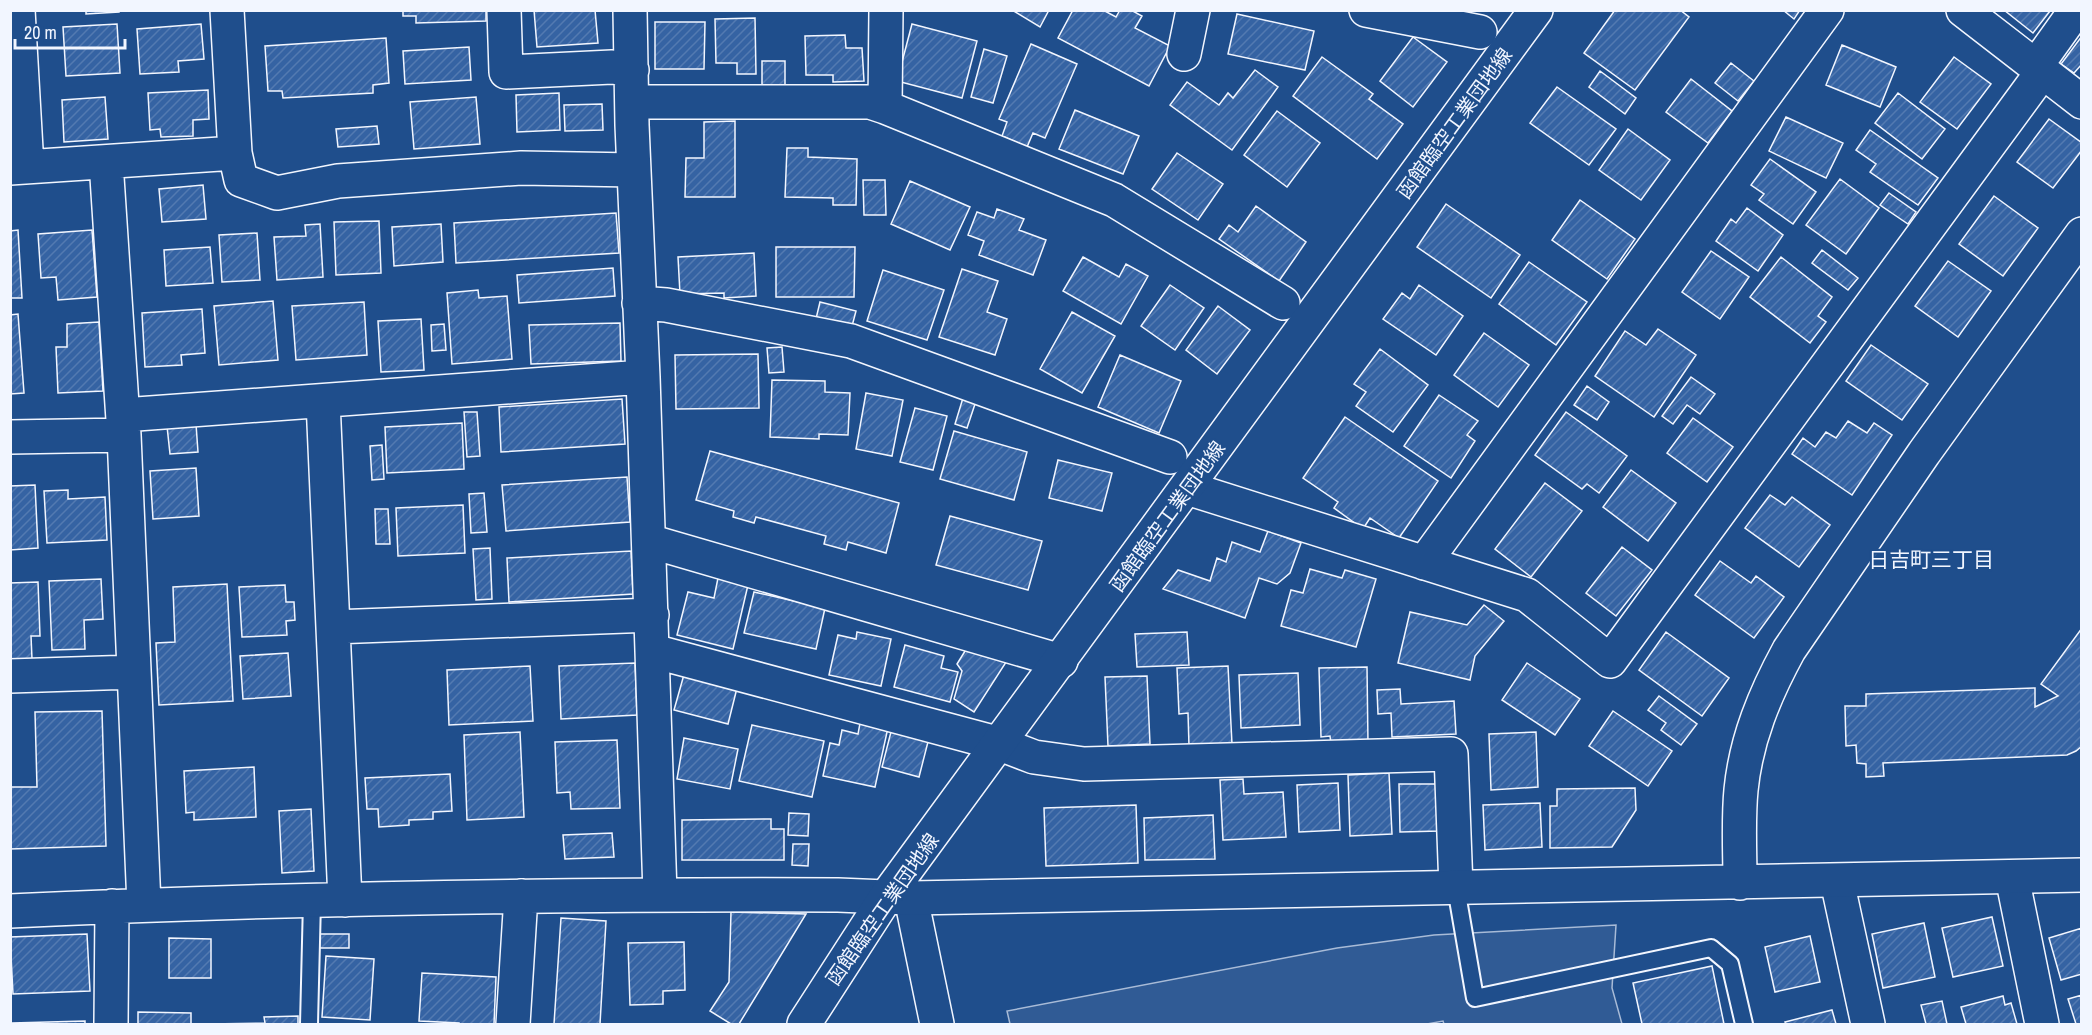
<svg xmlns="http://www.w3.org/2000/svg" width="2092" height="1035" font-family="'Archivo Narrow','Noto Sans JP',sans-serif">
<style>
.built{fill:#305b95;stroke:#a8bbd7;stroke-width:1.5}
.building{fill:url(#building-hatch);stroke:#f2f6ff;stroke-width:1.5}
.lines{fill:none;stroke-linecap:round;stroke-linejoin:round}
.lane-casing{stroke:#f2f6ff;stroke-width:20}
.street-casing{stroke:#f2f6ff;stroke-width:36}
.secondary-casing{stroke:#f2f6ff;stroke-width:36}
.lane{stroke:#1f4e8c;stroke-width:16}
.street{stroke:#1f4e8c;stroke-width:33}
.secondary{stroke:#1f4e8c;stroke-width:33}
.labels{text-anchor:middle;dominant-baseline:central;stroke-width:4.5;stroke-linejoin:round;paint-order:stroke}
.street-label{font-size:20px;fill:#f2f6ff;stroke:#1f4e8c}
.neighbourhood-label{font-size:21px;fill:#f2f6ff;stroke:#1f4e8c}
</style>
<defs>
<pattern id="building-hatch" width="6" height="6" patternUnits="userSpaceOnUse" patternTransform="scale(1.5)"><rect width="6" height="6" fill="#3563a3"/><path d="M-1 1l2-2M0 6l6-6M5 7l2-2" fill="none" stroke="#537ab1"/></pattern>
</defs>
<rect width="100%" height="100%" fill="#1f4e8c"/>
<path class="built" d="M 1616,925 L 1612,988 L 1622,1024 L 1444,1024 L 1443,1021 L 1427,1024 L 1010,1024 L 1007,1011 L 1337,948 L 1434,935 Z"/>
<path class="building" d="M 86,10 L 119,10 L 119,12 L 86,14 Z
M 403,10 L 486,10 L 486,21 L 416,23 L 416,16 L 403,16 Z
M 534,10 L 595,10 L 598,43 L 537,47 Z
M 1012,10 L 1049,10 L 1040,27 Z
M 1073,10 L 1103,10 L 1116,17 L 1120,10 L 1131,10 L 1142,16 L 1135,28 L 1170,46 L 1149,86 L 1058,38 Z
M 1615,10 L 1680,10 L 1689,17 L 1635,90 L 1584,53 Z
M 1783,10 L 1800,10 L 1794,19 Z
M 2004,10 L 2049,10 L 2050,11 L 2033,33 Z
M 1237,14 L 1314,31 L 1305,70 L 1228,54 Z
M 755,18 L 756,74 L 737,74 L 737,63 L 716,63 L 715,19 Z
M 655,22 L 705,22 L 704,69 L 655,69 Z
M 117,24 L 120,73 L 66,76 L 63,27 Z
M 201,24 L 204,59 L 178,61 L 179,72 L 140,74 L 137,29 Z
M 912,24 L 977,41 L 962,98 L 897,81 Z
M 845,35 L 846,48 L 862,48 L 864,81 L 833,82 L 833,75 L 806,75 L 805,36 Z
M 2082,36 L 2082,64 L 2074,73 L 2061,64 Z
M 1413,37 L 1447,62 L 1413,107 L 1380,81 Z
M 386,38 L 389,83 L 373,85 L 373,93 L 283,98 L 282,91 L 268,91 L 265,46 Z
M 1031,44 L 1077,64 L 1045,138 L 1033,133 L 1027,147 L 1002,136 L 1007,122 L 999,119 Z
M 1842,45 L 1896,67 L 1880,107 L 1826,85 Z
M 469,47 L 471,80 L 405,84 L 403,51 Z
M 984,49 L 1007,56 L 993,103 L 971,97 Z
M 1322,57 L 1373,94 L 1369,99 L 1403,124 L 1377,159 L 1293,96 Z
M 1954,57 L 1991,84 L 1957,129 L 1920,102 Z
M 762,61 L 785,61 L 785,88 L 762,88 Z
M 1731,63 L 1754,81 L 1738,101 L 1715,83 Z
M 1255,70 L 1278,87 L 1232,150 L 1170,105 L 1187,82 L 1219,105 L 1228,93 L 1233,98 Z
M 1600,71 L 1636,98 L 1625,114 L 1589,87 Z
M 1691,79 L 1732,111 L 1708,143 L 1666,112 Z
M 1557,87 L 1616,129 L 1589,165 L 1530,123 Z
M 208,90 L 209,119 L 193,120 L 193,136 L 161,137 L 160,129 L 150,130 L 148,93 Z
M 559,93 L 560,130 L 517,132 L 516,95 Z
M 1898,93 L 1945,129 L 1922,159 L 1875,123 Z
M 105,97 L 108,139 L 64,142 L 62,100 Z
M 476,97 L 480,144 L 414,149 L 410,102 Z
M 602,104 L 603,130 L 565,131 L 564,105 Z
M 1075,110 L 1139,136 L 1123,174 L 1059,149 Z
M 1277,111 L 1320,143 L 1287,187 L 1244,155 Z
M 1786,117 L 1843,143 L 1826,178 L 1769,151 Z
M 2049,119 L 2082,143 L 2082,150 L 2053,188 L 2017,162 Z
M 735,121 L 735,197 L 685,197 L 686,158 L 704,158 L 704,122 Z
M 377,126 L 379,144 L 338,147 L 336,129 Z
M 1628,129 L 1670,160 L 1641,200 L 1599,170 Z
M 1870,130 L 1938,178 L 1918,205 L 1870,172 L 1876,164 L 1856,150 Z
M 787,148 L 808,148 L 808,157 L 857,159 L 856,205 L 833,205 L 833,198 L 785,197 Z
M 1177,153 L 1223,184 L 1198,220 L 1152,189 Z
M 1770,159 L 1816,192 L 1793,224 L 1759,200 L 1764,194 L 1751,185 Z
M 1840,179 L 1879,208 L 1846,254 L 1806,225 Z
M 863,180 L 885,180 L 886,215 L 864,215 Z
M 910,181 L 970,207 L 950,250 L 891,224 Z
M 203,185 L 206,219 L 162,222 L 159,189 Z
M 1889,193 L 1916,212 L 1908,224 L 1880,205 Z
M 1994,196 L 2038,228 L 2003,276 L 1959,244 Z
M 1580,200 L 1635,239 L 1607,279 L 1552,240 Z
M 1446,204 L 1520,255 L 1491,298 L 1417,247 Z
M 1256,206 L 1306,242 L 1279,281 L 1219,239 L 1229,225 L 1238,232 Z
M 1747,208 L 1783,235 L 1758,271 L 1716,241 L 1731,219 L 1736,223 Z
M 997,209 L 1024,219 L 1019,230 L 1046,240 L 1033,275 L 979,255 L 984,241 L 968,235 L 977,212 L 994,218 Z
M 616,213 L 619,253 L 456,263 L 454,223 Z
M 379,221 L 381,273 L 336,275 L 334,222 Z
M 320,224 L 323,277 L 277,280 L 274,237 L 306,236 L 305,225 Z
M 441,224 L 443,262 L 394,266 L 392,227 Z
M 18,230 L 22,298 L 10,298 L 10,231 Z
M 92,230 L 97,297 L 58,300 L 56,277 L 41,278 L 38,234 Z
M 257,233 L 260,280 L 222,282 L 219,235 Z
M 210,247 L 213,283 L 166,286 L 164,250 Z
M 776,247 L 855,247 L 854,297 L 776,297 Z
M 1822,250 L 1858,278 L 1848,290 L 1812,263 Z
M 1711,251 L 1749,277 L 1720,319 L 1682,292 Z
M 754,253 L 756,296 L 724,298 L 724,293 L 680,294 L 678,257 Z
M 1083,257 L 1119,277 L 1126,264 L 1148,276 L 1121,324 L 1063,291 Z
M 1781,257 L 1832,297 L 1818,316 L 1826,322 L 1810,343 L 1750,297 Z
M 1948,261 L 1991,291 L 1958,337 L 1915,306 Z
M 1529,262 L 1587,302 L 1556,345 L 1499,304 Z
M 613,268 L 615,296 L 519,303 L 517,275 Z
M 962,269 L 998,281 L 987,312 L 1007,319 L 995,355 L 939,337 Z
M 883,270 L 944,290 L 927,340 L 867,321 Z
M 1170,285 L 1204,308 L 1175,350 L 1141,326 Z
M 1419,285 L 1463,316 L 1436,355 L 1383,319 L 1402,293 L 1410,299 Z
M 478,290 L 479,298 L 507,296 L 512,359 L 452,364 L 447,293 Z
M 273,301 L 278,360 L 219,365 L 214,306 Z
M 364,302 L 367,355 L 296,360 L 292,306 Z
M 820,302 L 856,311 L 851,330 L 815,323 Z
M 1218,306 L 1250,330 L 1217,374 L 1186,350 Z
M 202,309 L 205,353 L 181,355 L 182,365 L 145,367 L 142,313 Z
M 1072,312 L 1115,336 L 1082,393 L 1040,369 Z
M 18,314 L 24,393 L 10,394 L 10,315 Z
M 421,319 L 424,370 L 381,372 L 378,321 Z
M 99,322 L 103,391 L 58,393 L 56,347 L 67,347 L 67,324 Z
M 620,323 L 621,361 L 531,364 L 529,325 Z
M 444,324 L 446,350 L 432,351 L 431,325 Z
M 1658,329 L 1696,355 L 1654,417 L 1595,376 L 1625,331 L 1646,345 Z
M 1484,333 L 1529,365 L 1498,407 L 1454,375 Z
M 1871,345 L 1928,384 L 1902,420 L 1846,381 Z
M 782,347 L 784,372 L 769,373 L 767,348 Z
M 1380,349 L 1428,385 L 1393,432 L 1356,406 L 1366,392 L 1354,384 Z
M 758,354 L 759,408 L 676,409 L 675,355 Z
M 1120,355 L 1181,381 L 1159,433 L 1098,407 Z
M 1691,377 L 1715,394 L 1700,414 L 1687,405 L 1673,424 L 1662,416 Z
M 772,380 L 825,381 L 825,392 L 850,393 L 848,435 L 819,434 L 819,439 L 770,437 Z
M 1587,386 L 1609,402 L 1597,420 L 1574,405 Z
M 866,393 L 903,400 L 892,456 L 856,449 Z
M 1439,395 L 1478,421 L 1467,435 L 1475,441 L 1451,478 L 1404,446 Z
M 963,398 L 976,401 L 967,428 L 955,424 Z
M 622,399 L 625,444 L 501,452 L 499,407 Z
M 915,408 L 947,416 L 933,470 L 900,462 Z
M 464,412 L 477,412 L 480,456 L 467,457 Z
M 1566,412 L 1627,456 L 1599,493 L 1587,484 L 1582,489 L 1535,455 Z
M 1345,417 L 1438,481 L 1399,538 L 1370,518 L 1363,529 L 1334,508 L 1338,502 L 1303,478 Z
M 1693,418 L 1733,447 L 1707,482 L 1667,453 Z
M 1848,421 L 1867,433 L 1874,423 L 1892,435 L 1852,495 L 1792,454 L 1803,438 L 1815,447 L 1826,432 L 1836,438 Z
M 462,423 L 464,469 L 387,473 L 385,427 Z
M 196,424 L 198,452 L 170,454 L 167,426 Z
M 954,431 L 1027,452 L 1014,500 L 940,479 Z
M 382,445 L 384,479 L 372,480 L 370,446 Z
M 710,451 L 899,503 L 886,553 L 848,542 L 846,550 L 824,544 L 826,536 L 756,517 L 754,523 L 733,517 L 734,511 L 696,500 Z
M 1058,460 L 1112,473 L 1102,511 L 1049,498 Z
M 196,468 L 199,516 L 153,519 L 150,471 Z
M 1631,470 L 1676,503 L 1648,541 L 1603,507 Z
M 627,477 L 630,522 L 506,531 L 502,485 Z
M 1545,483 L 1582,511 L 1531,577 L 1495,549 Z
M 35,485 L 38,548 L 10,550 L 10,486 Z
M 68,490 L 68,499 L 105,497 L 107,540 L 47,543 L 44,491 Z
M 484,493 L 487,532 L 471,533 L 469,494 Z
M 1770,495 L 1785,505 L 1792,497 L 1830,525 L 1799,567 L 1745,528 Z
M 463,505 L 465,553 L 398,556 L 396,508 Z
M 375,509 L 388,509 L 390,544 L 376,544 Z
M 950,516 L 1042,541 L 1028,590 L 936,565 Z
M 1268,531 L 1301,543 L 1290,573 L 1277,584 L 1259,578 L 1245,618 L 1163,589 L 1178,570 L 1210,581 L 1217,558 L 1226,562 L 1232,542 L 1260,552 Z
M 1622,547 L 1652,570 L 1616,616 L 1586,593 Z
M 490,548 L 492,599 L 476,600 L 473,549 Z
M 631,551 L 633,594 L 509,602 L 507,558 Z
M 1720,561 L 1751,583 L 1756,576 L 1784,597 L 1754,638 L 1695,595 Z
M 1310,569 L 1342,578 L 1345,570 L 1376,579 L 1356,647 L 1281,626 L 1291,590 L 1303,593 Z
M 718,578 L 748,585 L 733,649 L 677,635 L 688,592 L 714,598 Z
M 101,579 L 103,619 L 84,620 L 85,649 L 52,650 L 49,581 Z
M 38,582 L 40,636 L 31,636 L 32,659 L 10,660 L 10,583 Z
M 227,584 L 233,701 L 159,705 L 156,643 L 175,642 L 173,587 Z
M 285,585 L 286,602 L 294,602 L 295,620 L 286,621 L 287,635 L 242,637 L 239,587 Z
M 754,592 L 825,608 L 816,649 L 744,633 Z
M 1484,605 L 1504,621 L 1475,656 L 1470,680 L 1398,663 L 1410,612 L 1467,625 Z
M 2082,628 L 2082,746 L 2076,751 L 2067,755 L 1883,763 L 1884,776 L 1866,777 L 1866,764 L 1857,763 L 1856,745 L 1846,746 L 1845,706 L 1866,706 L 1866,694 L 2035,688 L 2035,707 L 2058,696 L 2041,684 Z
M 857,632 L 891,639 L 881,686 L 829,675 L 838,635 L 856,639 Z
M 1187,632 L 1189,665 L 1137,667 L 1135,634 Z
M 1666,632 L 1729,678 L 1702,716 L 1639,670 Z
M 970,643 L 1010,656 L 974,712 L 954,699 L 962,671 L 957,664 Z
M 905,645 L 944,656 L 941,668 L 958,672 L 950,702 L 894,687 Z
M 288,653 L 291,696 L 243,699 L 240,656 Z
M 635,663 L 637,715 L 561,719 L 559,666 Z
M 1527,663 L 1580,699 L 1555,735 L 1502,700 Z
M 530,666 L 533,721 L 449,725 L 447,670 Z
M 1228,666 L 1232,744 L 1189,746 L 1188,713 L 1179,714 L 1177,668 Z
M 1367,667 L 1368,743 L 1331,744 L 1330,736 L 1321,737 L 1319,668 Z
M 685,671 L 738,684 L 728,724 L 674,710 Z
M 1298,673 L 1300,725 L 1241,728 L 1239,675 Z
M 1147,676 L 1150,744 L 1108,746 L 1105,677 Z
M 1400,689 L 1401,704 L 1454,701 L 1456,734 L 1392,737 L 1391,713 L 1378,714 L 1377,690 Z
M 1659,696 L 1697,724 L 1681,745 L 1661,730 L 1666,723 L 1648,710 Z
M 102,711 L 106,846 L 10,849 L 10,787 L 37,787 L 35,712 Z
M 1613,711 L 1672,751 L 1648,786 L 1589,746 Z
M 861,718 L 889,723 L 875,787 L 823,776 L 830,743 L 839,745 L 842,730 L 858,734 Z
M 893,724 L 930,734 L 919,777 L 882,767 Z
M 752,725 L 824,741 L 812,797 L 739,781 Z
M 520,732 L 524,817 L 467,820 L 464,735 Z
M 1536,732 L 1538,787 L 1491,790 L 1489,734 Z
M 684,738 L 738,749 L 730,789 L 677,779 Z
M 617,740 L 620,808 L 571,809 L 570,792 L 557,793 L 555,742 Z
M 254,767 L 256,817 L 194,820 L 194,812 L 186,813 L 184,771 Z
M 1389,773 L 1392,834 L 1350,836 L 1348,775 Z
M 450,774 L 452,811 L 433,812 L 433,819 L 409,820 L 409,825 L 379,827 L 378,809 L 367,809 L 365,778 Z
M 1243,779 L 1244,794 L 1283,792 L 1286,837 L 1223,840 L 1220,780 Z
M 1338,783 L 1340,830 L 1299,832 L 1297,785 Z
M 1399,784 L 1438,784 L 1440,831 L 1400,832 Z
M 1635,788 L 1636,810 L 1612,847 L 1550,848 L 1550,806 L 1557,806 L 1557,789 Z
M 1540,803 L 1542,847 L 1485,850 L 1483,805 Z
M 1136,805 L 1138,863 L 1046,866 L 1044,808 Z
M 311,809 L 314,871 L 282,873 L 279,811 Z
M 789,813 L 809,814 L 808,836 L 788,835 Z
M 1213,815 L 1215,859 L 1145,860 L 1144,818 Z
M 771,819 L 771,829 L 784,829 L 784,860 L 682,860 L 682,820 Z
M 612,833 L 614,857 L 565,859 L 563,835 Z
M 793,844 L 809,844 L 808,866 L 792,865 Z
M 731,912 L 806,914 L 739,1024 L 731,1024 L 710,1011 L 729,982 Z
M 1992,917 L 2003,966 L 1953,977 L 1942,928 Z
M 561,918 L 606,921 L 600,1024 L 554,1024 Z
M 1924,923 L 1935,977 L 1883,988 L 1872,934 Z
M 2082,928 L 2082,974 L 2061,980 L 2049,938 Z
M 87,934 L 90,991 L 13,994 L 10,937 Z
M 313,934 L 349,934 L 349,948 L 313,948 Z
M 1810,936 L 1820,982 L 1775,992 L 1765,947 Z
M 169,938 L 211,939 L 211,978 L 169,978 Z
M 684,942 L 685,990 L 663,991 L 663,1004 L 630,1005 L 628,943 Z
M 326,956 L 374,959 L 370,1020 L 322,1017 Z
M 1712,966 L 1724,1024 L 1642,1024 L 1633,983 Z
M 422,973 L 496,977 L 494,1024 L 459,1024 L 459,1023 L 419,1021 Z
M 2082,995 L 2082,1024 L 2076,1024 L 2068,999 Z
M 2003,996 L 2005,1005 L 2011,1003 L 2017,1024 L 1966,1024 L 1961,1007 Z
M 1942,1001 L 1947,1024 L 1926,1024 L 1921,1005 Z
M 1832,1010 L 1836,1024 L 1786,1024 L 1785,1022 Z
M 138,1012 L 191,1013 L 191,1024 L 138,1024 Z
M 298,1016 L 298,1024 L 209,1024 L 265,1023 L 264,1017 Z
M 85,1021 L 85,1024 L 12,1024 L 12,1023 Z"/>
<g class="lines">
<g class="lane-casing">
<path id="lane" d="M 1456,888 L 1475,998 L 1711,948 L 1730,964 L 1744,1024
M 309,1024 L 312,901"/>
</g>
<g class="street-casing">
<path id="street" d="M 18,10 L 27,167
M 504,10 L 506,72 L 612,67 L 632,70
M 630,10 L 632,125 L 643,377 L 660,894
M 1366,10 L 1480,32
M 1963,10 L 2082,102
M 1184,54 L 1193,10
M 2036,66 L 2076,10
M 632,102 L 870,102 L 885,107 L 1114,200 L 1283,303
M 885,107 L 886,10
M 235,153 L 241,180 L 277,193 L 338,181 L 521,168 L 634,170
M 106,162 L 124,435 L 144,905
M 10,168 L 235,153 L 227,10
M 639,303 L 666,305 L 851,341 L 1170,457
M 323,401 L 345,900
M 123,415 L 643,377
M 10,437 L 124,435
M 1187,488 L 1527,595 L 1610,661 L 2043,71
M 649,541 L 1061,661
M 1424,563 L 1827,10
M 333,627 L 652,615
M 653,651 L 1000,744 L 1034,757 L 1084,764 L 1451,754 L 1456,888
M 10,676 L 134,672
M 2012,877 L 2042,1024
M 1837,881 L 1868,1024
M 911,898 L 937,1024
M 10,911 C 286,898 562,894 838,895 L 886,897
M 111,1024 L 112,906
M 513,1024 L 521,896"/>
</g>
<g class="secondary-casing">
<path id="secondary" d="M 1740,883 C 1740,852 1738,820 1741,790 C 1746,739 1765,694 1789,650 L 1924,453 L 2082,234
M 886,897 L 911,898 L 2082,875
M 804,1024 L 886,897 L 1536,10"/>
</g>
<use href="#lane" class="lane"/>
<use href="#street" class="street"/>
<use href="#secondary" class="secondary"/>
</g>
<g class="labels">
<g class="street-label">
<text transform="translate(1454 123) rotate(-54)">函館臨空工業団地線</text>
<text transform="translate(1167 516) rotate(-54)">函館臨空工業団地線</text>
<text transform="translate(882 909) rotate(-55)">函館臨空工業団地線</text>
</g>
<g class="neighbourhood-label">
<text x="1931" y="559">日吉町三丁目</text>
</g>
</g>
<rect width="2092" height="1035" fill="none" stroke="#f2f6ff" stroke-width="24"/>
<path d="M15 39v9h110v-9" fill="none" stroke="#f2f6ff" stroke-width="3"/>
<text x="24" y="39" font-size="18" fill="#f2f6ff" stroke="#1f4e8c" stroke-width="4.5" paint-order="stroke">20 m</text>
</svg>
